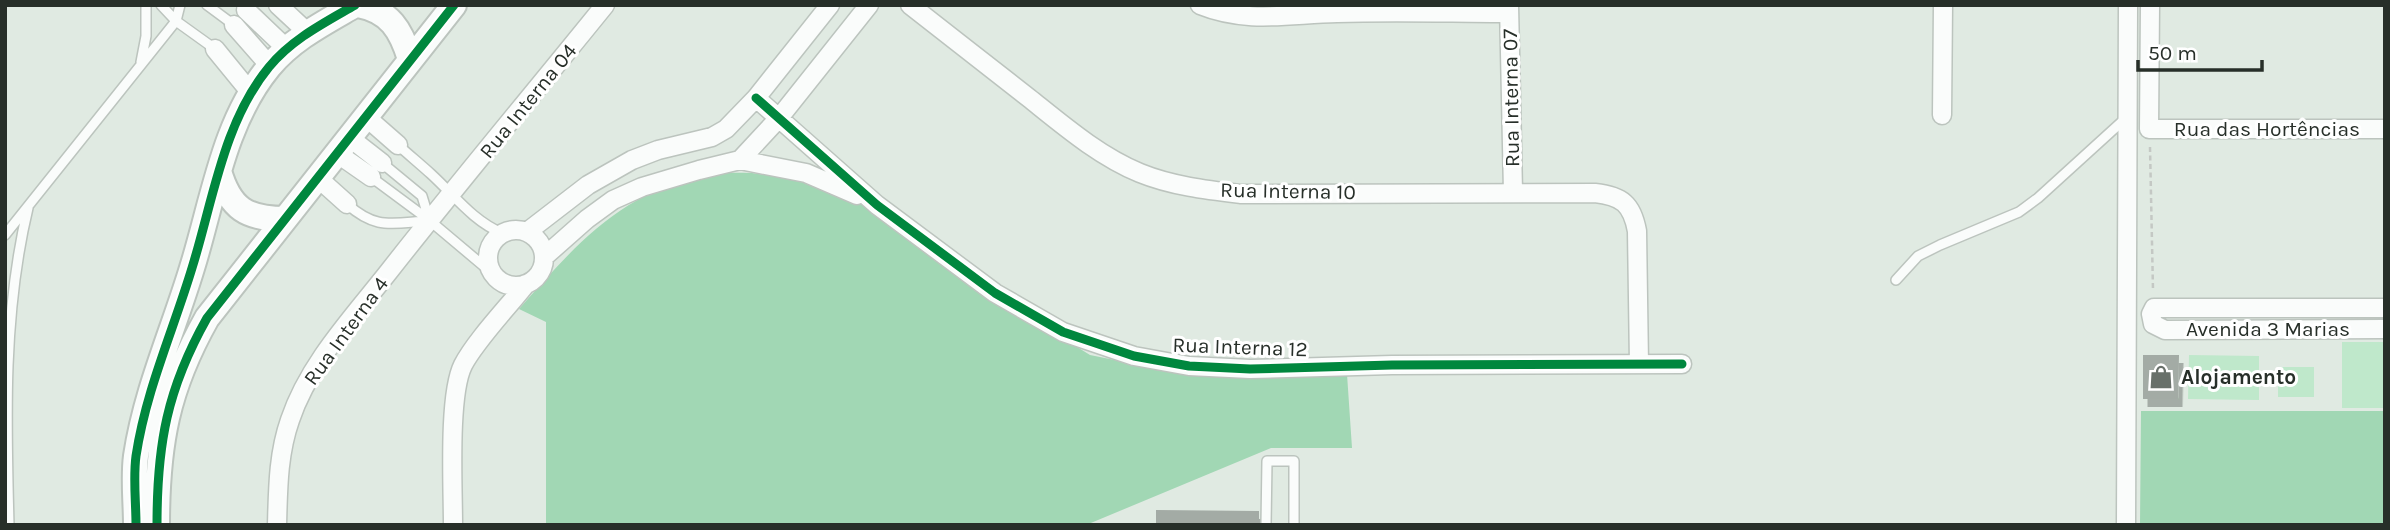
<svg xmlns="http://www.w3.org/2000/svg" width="2390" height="530" font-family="Karla,sans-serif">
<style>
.green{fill:#bfe8cb}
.forest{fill:#a1d7b4}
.building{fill:#a3aba5;filter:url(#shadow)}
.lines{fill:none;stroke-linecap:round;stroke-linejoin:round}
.service-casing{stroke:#bcc4be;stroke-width:12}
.minor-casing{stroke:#bcc4be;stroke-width:21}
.secondary-casing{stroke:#bcc4be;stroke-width:28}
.path{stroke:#c4c8c4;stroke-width:2.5;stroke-dasharray:5 3.5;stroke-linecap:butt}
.service{stroke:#fafcfb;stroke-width:9}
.minor{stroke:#fafcfb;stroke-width:18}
.secondary{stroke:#fafcfb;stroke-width:24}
.cycleway-casing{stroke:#fff;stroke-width:13}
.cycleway{stroke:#00873e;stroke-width:9}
.labels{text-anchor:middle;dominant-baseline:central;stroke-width:6;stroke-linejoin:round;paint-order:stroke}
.street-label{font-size:21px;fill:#272f29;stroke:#fff}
.poi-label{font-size:21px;font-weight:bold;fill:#272f29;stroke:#fff;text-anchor:start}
</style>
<defs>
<filter id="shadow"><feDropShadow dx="4.5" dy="8" stdDeviation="0" flood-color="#0004"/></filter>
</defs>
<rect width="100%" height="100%" fill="#e0eae2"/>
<path class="green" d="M 2342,342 L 2385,342 L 2385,408 L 2342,408 Z
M 2189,355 L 2259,356 L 2259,400 L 2188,399 Z
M 2278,367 L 2314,367 L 2314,397 L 2278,397 Z"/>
<path class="forest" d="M 752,173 L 809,181 L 852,197 L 943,264 L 1090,355 L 1159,369 L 1347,374 L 1352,448 L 1271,448 L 1086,525 L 546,525 L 546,322 L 519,309 C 575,246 620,191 709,175 C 722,172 738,173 752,173 Z
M 2141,411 L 2385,411 L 2385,525 L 2140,525 Z"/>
<path class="building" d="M 2143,355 L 2179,355 L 2178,399 L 2143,399 Z
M 1156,510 L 1259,511 L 1259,525 L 1156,525 Z"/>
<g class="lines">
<g class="service-casing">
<path id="service" d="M 161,5 L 176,21 L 215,49
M 207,5 L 234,25
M 141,62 L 146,36 L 146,5
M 398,145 C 409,155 420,164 431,174 C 454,195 473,221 502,233
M 382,163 L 422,196 L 429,219
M 371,177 L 429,220 L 492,273
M 347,204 C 376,230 391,223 428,221
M 5,235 L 176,21 L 180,5
M 1896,280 L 1918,256 L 1940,245 L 2019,212 L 2038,198 L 2126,118
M 9,525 C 6,418 3,312 28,208
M 1266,525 L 1267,461 L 1294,461 L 1294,525"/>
</g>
<g class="minor-casing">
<path id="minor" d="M 278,5 L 307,32
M 910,5 C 950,36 989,67 1029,98 C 1064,126 1099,156 1140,173 C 1172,186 1207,190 1241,194 L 1595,193 C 1622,196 1632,204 1637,231 L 1639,364
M 1200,5 C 1247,24 1289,14 1337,13 C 1395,11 1452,13 1509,13
M 1509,5 L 1513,192
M 2150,5 L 2149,129 L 2385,129
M 246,10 L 287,49
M 234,25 L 270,66
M 215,49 L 251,93
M 756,98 L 877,205 L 995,293 L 1063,332 L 1134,356 L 1189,366 L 1250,369 L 1392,365 L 1682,364
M 1942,115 L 1943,5
M 366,117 L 398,145
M 350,138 L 382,163
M 338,154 L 371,177
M 740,160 L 806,173 L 857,195
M 318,178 L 347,204
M488 258a28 28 0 1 1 56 0a28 28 0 1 1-56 0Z
M 527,232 L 588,185 L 632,160 L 658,150 L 712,137 L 726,129 L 756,98 L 830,5
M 544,257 L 587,219 L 613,200 L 642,187 L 699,170 L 740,160 L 779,118 L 869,5
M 2385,308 L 2154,308 L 2151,314 L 2153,324 L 2165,330 L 2385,329
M 277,525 C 278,489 278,454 290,420 C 309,363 354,316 390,270 C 460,181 533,94 605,5
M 453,525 C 453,487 448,395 463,365 C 476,340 509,306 526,284
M 2126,525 L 2128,5"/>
</g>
<g class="secondary-casing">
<path id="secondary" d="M 358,5 C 390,11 401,30 410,59
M 219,171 C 230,209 247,219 285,219
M 136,525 C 136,502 133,478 136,456 C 146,390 173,331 192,268 C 213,201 223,123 269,67 C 292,39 324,23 355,5
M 157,525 C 157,444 167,389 207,318 L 454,5"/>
</g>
<path class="path" d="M 2150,147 L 2153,290"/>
<use href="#service" class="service"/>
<use href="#minor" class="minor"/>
<use href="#secondary" class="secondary"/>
<g class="cycleway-casing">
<path id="cycleway" d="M 756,98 L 877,205 L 995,293 L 1063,332 L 1134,356 L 1189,366 L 1250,369 L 1392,365 L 1682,364
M 136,525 C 136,502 133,478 136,456 C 146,390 173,331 192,268 C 213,201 223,123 269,67 C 292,39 324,23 355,5
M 157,525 C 157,444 167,389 207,318 L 454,5"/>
</g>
<use href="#cycleway" class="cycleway"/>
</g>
<defs>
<g id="shop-bare" transform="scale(1.89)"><path d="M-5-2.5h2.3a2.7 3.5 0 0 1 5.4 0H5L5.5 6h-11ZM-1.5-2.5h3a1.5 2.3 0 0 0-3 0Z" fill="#68706a" stroke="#fff" stroke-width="2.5" paint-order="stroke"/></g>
</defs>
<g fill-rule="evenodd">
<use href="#shop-bare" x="2161" y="377"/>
</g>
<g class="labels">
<g class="street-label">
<text transform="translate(1511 98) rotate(-91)">Rua Interna 07</text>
<text transform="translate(528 101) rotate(-51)">Rua Interna 04</text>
<text x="2267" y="129">Rua das Hortências</text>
<text transform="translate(1288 191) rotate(1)">Rua Interna 10</text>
<text x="2268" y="329">Avenida 3 Marias</text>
<text transform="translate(346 331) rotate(-54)">Rua Interna 4</text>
<text transform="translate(1240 347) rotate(2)">Rua Interna 12</text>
</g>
<g class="poi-label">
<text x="2181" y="377">Alojamento</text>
</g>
</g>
<rect width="2390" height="530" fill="none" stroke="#272f29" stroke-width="14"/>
<path d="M2138 60v10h124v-10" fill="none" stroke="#272f29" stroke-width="3.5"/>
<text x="2148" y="60" font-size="21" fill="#272f29" stroke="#ffffff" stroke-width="5" paint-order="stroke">50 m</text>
</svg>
